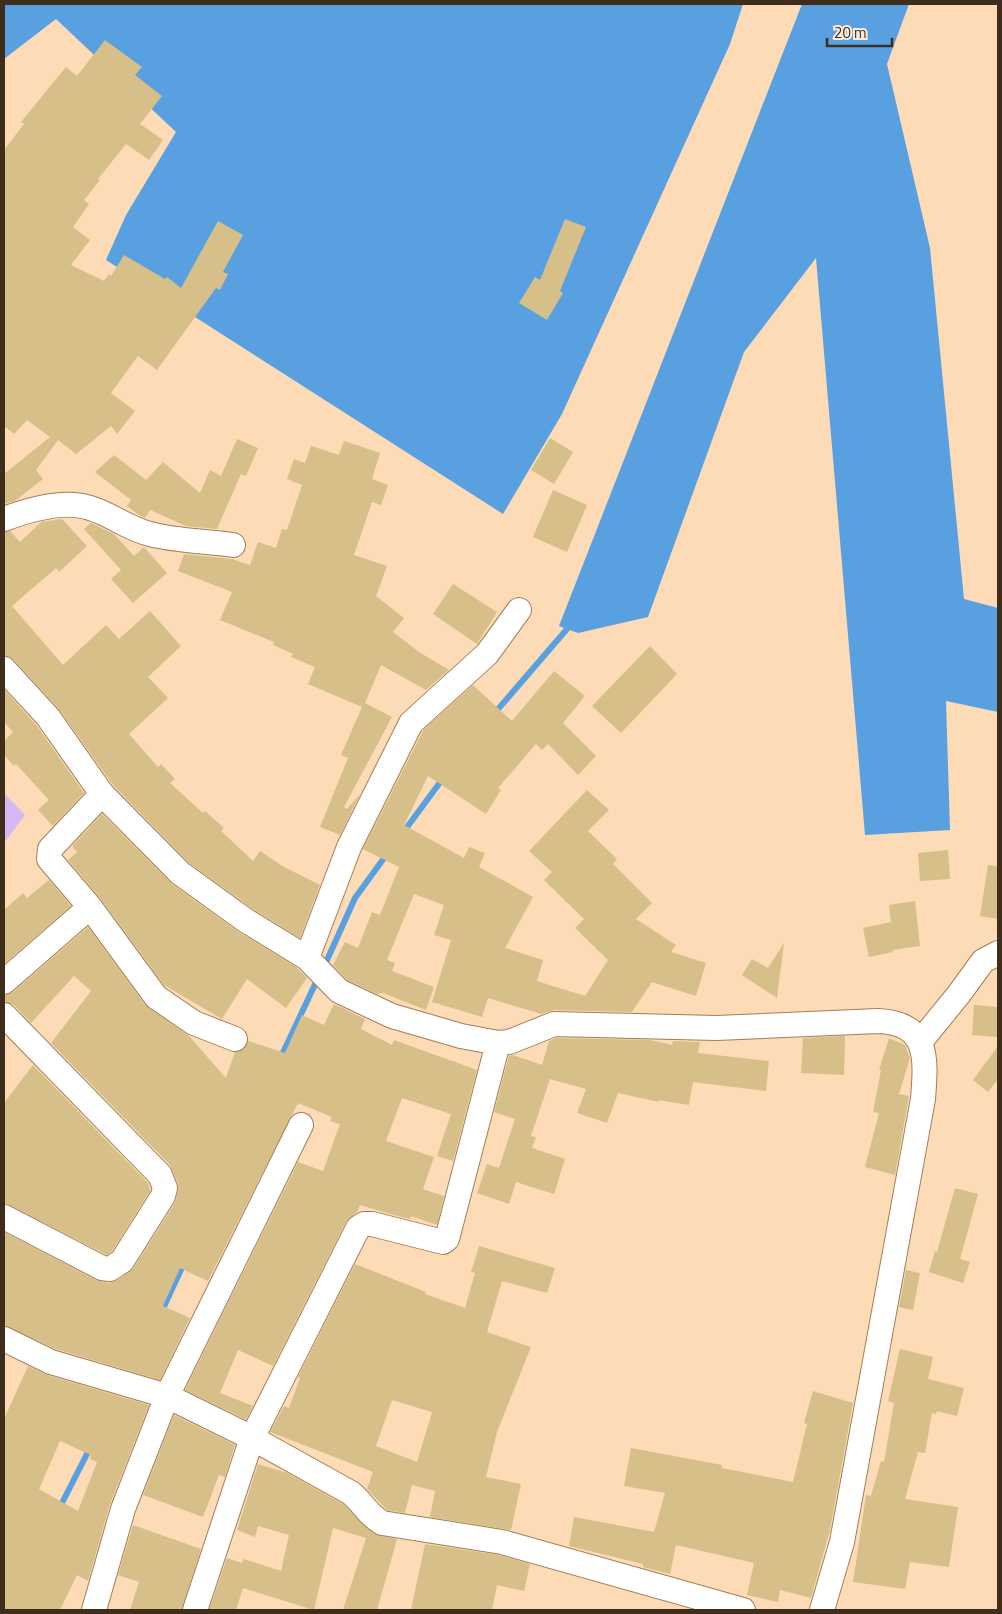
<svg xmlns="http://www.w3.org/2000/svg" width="1002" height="1614" font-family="'Titillium Web',sans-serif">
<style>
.green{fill:#d8b7f6}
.water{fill:#59a0e1}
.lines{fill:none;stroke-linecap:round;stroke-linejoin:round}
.stream{stroke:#59a0e1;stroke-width:6}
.building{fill:#d6bf89;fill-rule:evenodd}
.street-casing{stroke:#a47d53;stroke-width:26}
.street{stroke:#fff;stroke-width:24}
</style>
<rect width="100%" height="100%" fill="#fddbb7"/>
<path class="green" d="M 4,793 L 25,815 L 4,843 Z"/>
<path class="water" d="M 4,4 L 743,4 L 730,44 L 562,414 L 503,514 L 106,260 L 126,215 L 176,132 L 56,19 L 4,59 Z
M 802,4 L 909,4 L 887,64 L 930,248 L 964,599 L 998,608 L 998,712 L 946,701 L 950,830 L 865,835 L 816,258 L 744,352 L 648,617 L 578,633 L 559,626 Z"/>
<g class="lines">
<path class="stream" d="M 493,715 L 567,629
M 402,834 L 444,777
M 323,969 L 355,898 L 387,854
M 280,1059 L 318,978
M 161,1313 L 185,1261
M 60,1507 L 91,1446"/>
</g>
<path class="building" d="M 105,40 L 142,67 L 135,75 L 162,96 L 140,124 L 163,140 L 149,160 L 126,144 L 98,179 L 100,180 L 84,200 L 89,204 L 73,227 L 90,240 L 71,265 L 104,281 L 109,274 L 111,276 L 124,255 L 165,279 L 167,277 L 181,288 L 218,221 L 243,235 L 223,272 L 228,274 L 220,290 L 216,288 L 157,370 L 138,356 L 111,393 L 135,411 L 117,434 L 111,426 L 76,454 L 58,440 L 36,470 L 43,479 L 15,501 L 4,504 L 4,474 L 50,437 L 27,420 L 14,434 L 4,426 L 4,150 L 24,124 L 21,122 L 66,67 L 77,76 Z
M 565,219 L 586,227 L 560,291 L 563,293 L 547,320 L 519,303 L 535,277 L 540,280 Z
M 550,438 L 573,452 L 554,484 L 531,470 Z
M 237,439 L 258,448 L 246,476 L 241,474 L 217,529 L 186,526 L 150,510 L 145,518 L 142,517 L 127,506 L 131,500 L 95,472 L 114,455 L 146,480 L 163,462 L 200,493 L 210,470 L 221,476 Z
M 344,441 L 380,453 L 372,479 L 388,485 L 381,505 L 372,502 L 354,555 L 387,566 L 376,596 L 404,618 L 393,632 L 419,652 L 449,670 L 426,690 L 381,665 L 365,703 L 392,717 L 344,807 L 347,809 L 360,794 L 340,835 L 320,827 L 348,758 L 341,755 L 362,707 L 308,684 L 315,667 L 291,657 L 293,654 L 273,645 L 274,642 L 220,620 L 232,592 L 178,571 L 184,554 L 232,559 L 250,565 L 258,542 L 276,548 L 282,529 L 287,530 L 302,485 L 287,479 L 294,459 L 305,463 L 311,446 L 339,455 Z
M 553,490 L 587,505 L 567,552 L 533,537 Z
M 62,519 L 87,546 L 59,572 L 56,568 L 12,606 L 63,665 L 106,625 L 119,639 L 150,611 L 181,646 L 148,677 L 168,698 L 129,734 L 158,767 L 161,764 L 175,779 L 170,783 L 203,813 L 205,811 L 224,828 L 221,831 L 253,861 L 260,851 L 284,867 L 320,885 L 300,938 L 253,909 L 189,863 L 113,785 L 58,708 L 14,660 L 4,656 L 4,532 L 10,531 L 20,542 L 41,522 Z
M 91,523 L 114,534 L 134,556 L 144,547 L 167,573 L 133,603 L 111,579 L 121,570 L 84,529 Z
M 453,584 L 497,612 L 477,644 L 433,614 Z
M 650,646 L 677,674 L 621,733 L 592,706 Z
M 554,671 L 585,696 L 563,723 L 596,756 L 578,775 L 548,744 L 542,750 L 536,744 L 498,788 L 501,790 L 486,814 L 428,776 L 404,825 L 464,858 L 469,847 L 485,853 L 479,867 L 533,897 L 505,948 L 543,960 L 537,981 L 585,996 L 608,960 L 575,928 L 584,919 L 544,880 L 552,872 L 529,851 L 587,790 L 609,810 L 588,831 L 617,859 L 613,864 L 652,903 L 636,919 L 676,945 L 671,952 L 706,963 L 696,996 L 652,982 L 632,1012 L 554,1010 L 541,1014 L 488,998 L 482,1017 L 432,1002 L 451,940 L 434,935 L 444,905 L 414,894 L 387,960 L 395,963 L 392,971 L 434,987 L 426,1010 L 383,993 L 377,994 L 347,980 L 333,965 L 345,942 L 358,948 L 372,912 L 380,915 L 399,867 L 363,849 L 424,729 L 473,685 L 512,721 Z
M 4,689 L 37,726 L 84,793 L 53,826 L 38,810 L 49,800 L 16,764 L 14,766 L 4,755 L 4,741 L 13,732 L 4,722 Z
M 102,814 L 172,884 L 237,931 L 296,967 L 307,978 L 286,1008 L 247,979 L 222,1019 L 164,985 L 101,899 L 68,860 L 77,852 L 72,846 Z
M 948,850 L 950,879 L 920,881 L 918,853 Z
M 988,865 L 998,866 L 998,919 L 980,916 Z
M 49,880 L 71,906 L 4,964 L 4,910 L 23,893 L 27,898 Z
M 915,901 L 920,946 L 892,950 L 893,952 L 869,957 L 863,928 L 891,922 L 889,905 Z
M 88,927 L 145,1005 L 189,1036 L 226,1078 L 235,1052 L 244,1049 L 248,1041 L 285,1053 L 302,1015 L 324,1025 L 334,1004 L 365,1019 L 361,1029 L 392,1045 L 394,1040 L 477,1070 L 453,1161 L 437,1156 L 451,1114 L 402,1098 L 386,1141 L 434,1157 L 423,1189 L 444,1196 L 437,1225 L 411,1216 L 410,1219 L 390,1214 L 360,1205 L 357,1212 L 346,1222 L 273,1366 L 238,1350 L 220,1393 L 253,1406 L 246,1420 L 185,1390 L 298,1162 L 323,1171 L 340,1124 L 330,1121 L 332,1117 L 298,1103 L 208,1281 L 180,1268 L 163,1306 L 190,1318 L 160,1380 L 56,1349 L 4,1325 L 4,1232 L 96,1280 L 109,1283 L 118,1280 L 133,1269 L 175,1203 L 178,1191 L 178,1183 L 170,1165 L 51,1043 L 91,991 L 74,976 L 31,1023 L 14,1005 L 4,1002 L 4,995 L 13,992 Z
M 784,943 L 777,998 L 742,975 L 752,959 L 768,968 Z
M 974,1005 L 998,1007 L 997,1037 L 972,1035 Z
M 845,1036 L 844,1075 L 801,1073 L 803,1038 Z
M 556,1038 L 650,1040 L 672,1045 L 673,1041 L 700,1042 L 698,1053 L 769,1061 L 766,1091 L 693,1082 L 689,1105 L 659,1100 L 659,1102 L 618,1093 L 607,1123 L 577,1113 L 586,1089 L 550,1079 L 531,1136 L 536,1137 L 532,1148 L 565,1159 L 554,1194 L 516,1182 L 509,1204 L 477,1193 L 487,1164 L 499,1168 L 515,1119 L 494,1112 L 509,1056 L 513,1055 L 542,1065 L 549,1041 Z
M 889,1038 L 905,1045 L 910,1058 L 899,1094 L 909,1096 L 895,1175 L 865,1167 L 879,1113 L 873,1112 L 881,1070 L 879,1070 Z
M 998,1046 L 998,1079 L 988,1092 L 973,1080 Z
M 33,1065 L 148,1183 L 150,1191 L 112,1251 L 107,1255 L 4,1203 L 4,1103 Z
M 955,1188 L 978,1194 L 960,1259 L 970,1262 L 963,1283 L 929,1272 L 935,1251 L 937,1252 Z
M 479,1246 L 555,1268 L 547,1293 L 502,1281 L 487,1332 L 531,1347 L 497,1432 L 486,1477 L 521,1484 L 511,1530 L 430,1517 L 435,1491 L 412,1485 L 405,1513 L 387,1510 L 367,1489 L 373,1472 L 270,1432 L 284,1406 L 289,1408 L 300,1378 L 298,1377 L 355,1264 L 426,1292 L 425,1294 L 465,1308 L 475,1273 L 471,1272 ZM 392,1400 L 432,1412 L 417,1462 L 376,1446 Z
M 906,1270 L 920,1273 L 913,1310 L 899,1307 Z
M 900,1349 L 933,1357 L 928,1379 L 964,1388 L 957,1416 L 937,1411 L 936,1414 L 932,1413 L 925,1453 L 918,1452 L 905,1499 L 958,1507 L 949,1567 L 910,1562 L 905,1589 L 853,1582 L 866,1495 L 871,1496 L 881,1461 L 884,1462 L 894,1403 L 888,1401 Z
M 28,1366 L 47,1375 L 149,1405 L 110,1504 L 88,1581 L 77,1575 L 60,1610 L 4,1610 L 4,1419 ZM 60,1441 L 91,1455 L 90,1459 L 97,1462 L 78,1511 L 39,1489 Z
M 813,1391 L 853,1403 L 830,1530 L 811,1598 L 780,1590 L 778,1602 L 747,1595 L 754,1563 L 676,1545 L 670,1574 L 643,1567 L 643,1564 L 569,1546 L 574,1517 L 654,1532 L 665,1493 L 624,1486 L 631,1448 L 722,1465 L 722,1468 L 793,1482 L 807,1424 L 804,1423 Z
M 174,1415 L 235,1445 L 225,1477 L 219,1475 L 203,1517 L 143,1495 Z
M 258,1464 L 287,1473 L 343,1504 L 374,1534 L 397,1539 L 377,1610 L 343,1610 L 366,1538 L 333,1528 L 314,1610 L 243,1588 L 236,1610 L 209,1610 L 227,1558 L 242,1563 L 244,1559 L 281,1571 L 289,1535 L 258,1526 L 255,1537 L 237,1530 Z
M 133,1525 L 201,1549 L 182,1610 L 130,1610 L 139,1582 L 118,1575 Z
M 425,1544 L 499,1555 L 530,1564 L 524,1591 L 497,1585 L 492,1610 L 411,1610 Z"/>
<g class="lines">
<g class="street-casing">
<path id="street" d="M 4,519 C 28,510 64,499 90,508 C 111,514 128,529 150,534 C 176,541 206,541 233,545
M 4,669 L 48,717 L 102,794 L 180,873 L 245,920 L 307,958 L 339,991 L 392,1016 L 461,1036 L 498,1043 L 509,1042 L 554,1024 L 716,1028 L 878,1021 C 930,1023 926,1060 923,1099 L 842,1542 L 822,1610
M 102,794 L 50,849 L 49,859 L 90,907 L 156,997 L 194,1023 L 235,1039
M 307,958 L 349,847 L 411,723 L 487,654 L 519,610
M 4,982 L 90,907
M 4,1015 L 160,1175 L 165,1188 L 163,1196 L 122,1261 L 110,1269 L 102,1268 L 4,1217
M 920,1042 L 959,994 L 983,961 L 998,953
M 4,1339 L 51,1362 L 167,1396 L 252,1438 L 351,1493 C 364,1504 367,1514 382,1523 L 502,1542 L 743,1610
M 94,1610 L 123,1509 L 167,1396 L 301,1125
M 195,1610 L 252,1438 L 358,1228 L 364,1224 L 372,1224 L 443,1242 L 447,1239 L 498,1043"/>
</g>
<use href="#street" class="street"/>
</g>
<rect width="1002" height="1614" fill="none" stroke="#3e2d1b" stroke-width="10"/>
<path d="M827 38v8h65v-8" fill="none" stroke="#3e2d1b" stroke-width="2.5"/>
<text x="834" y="38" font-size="15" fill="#3e2d1b" stroke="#fdecda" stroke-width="4" paint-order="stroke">20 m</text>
</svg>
